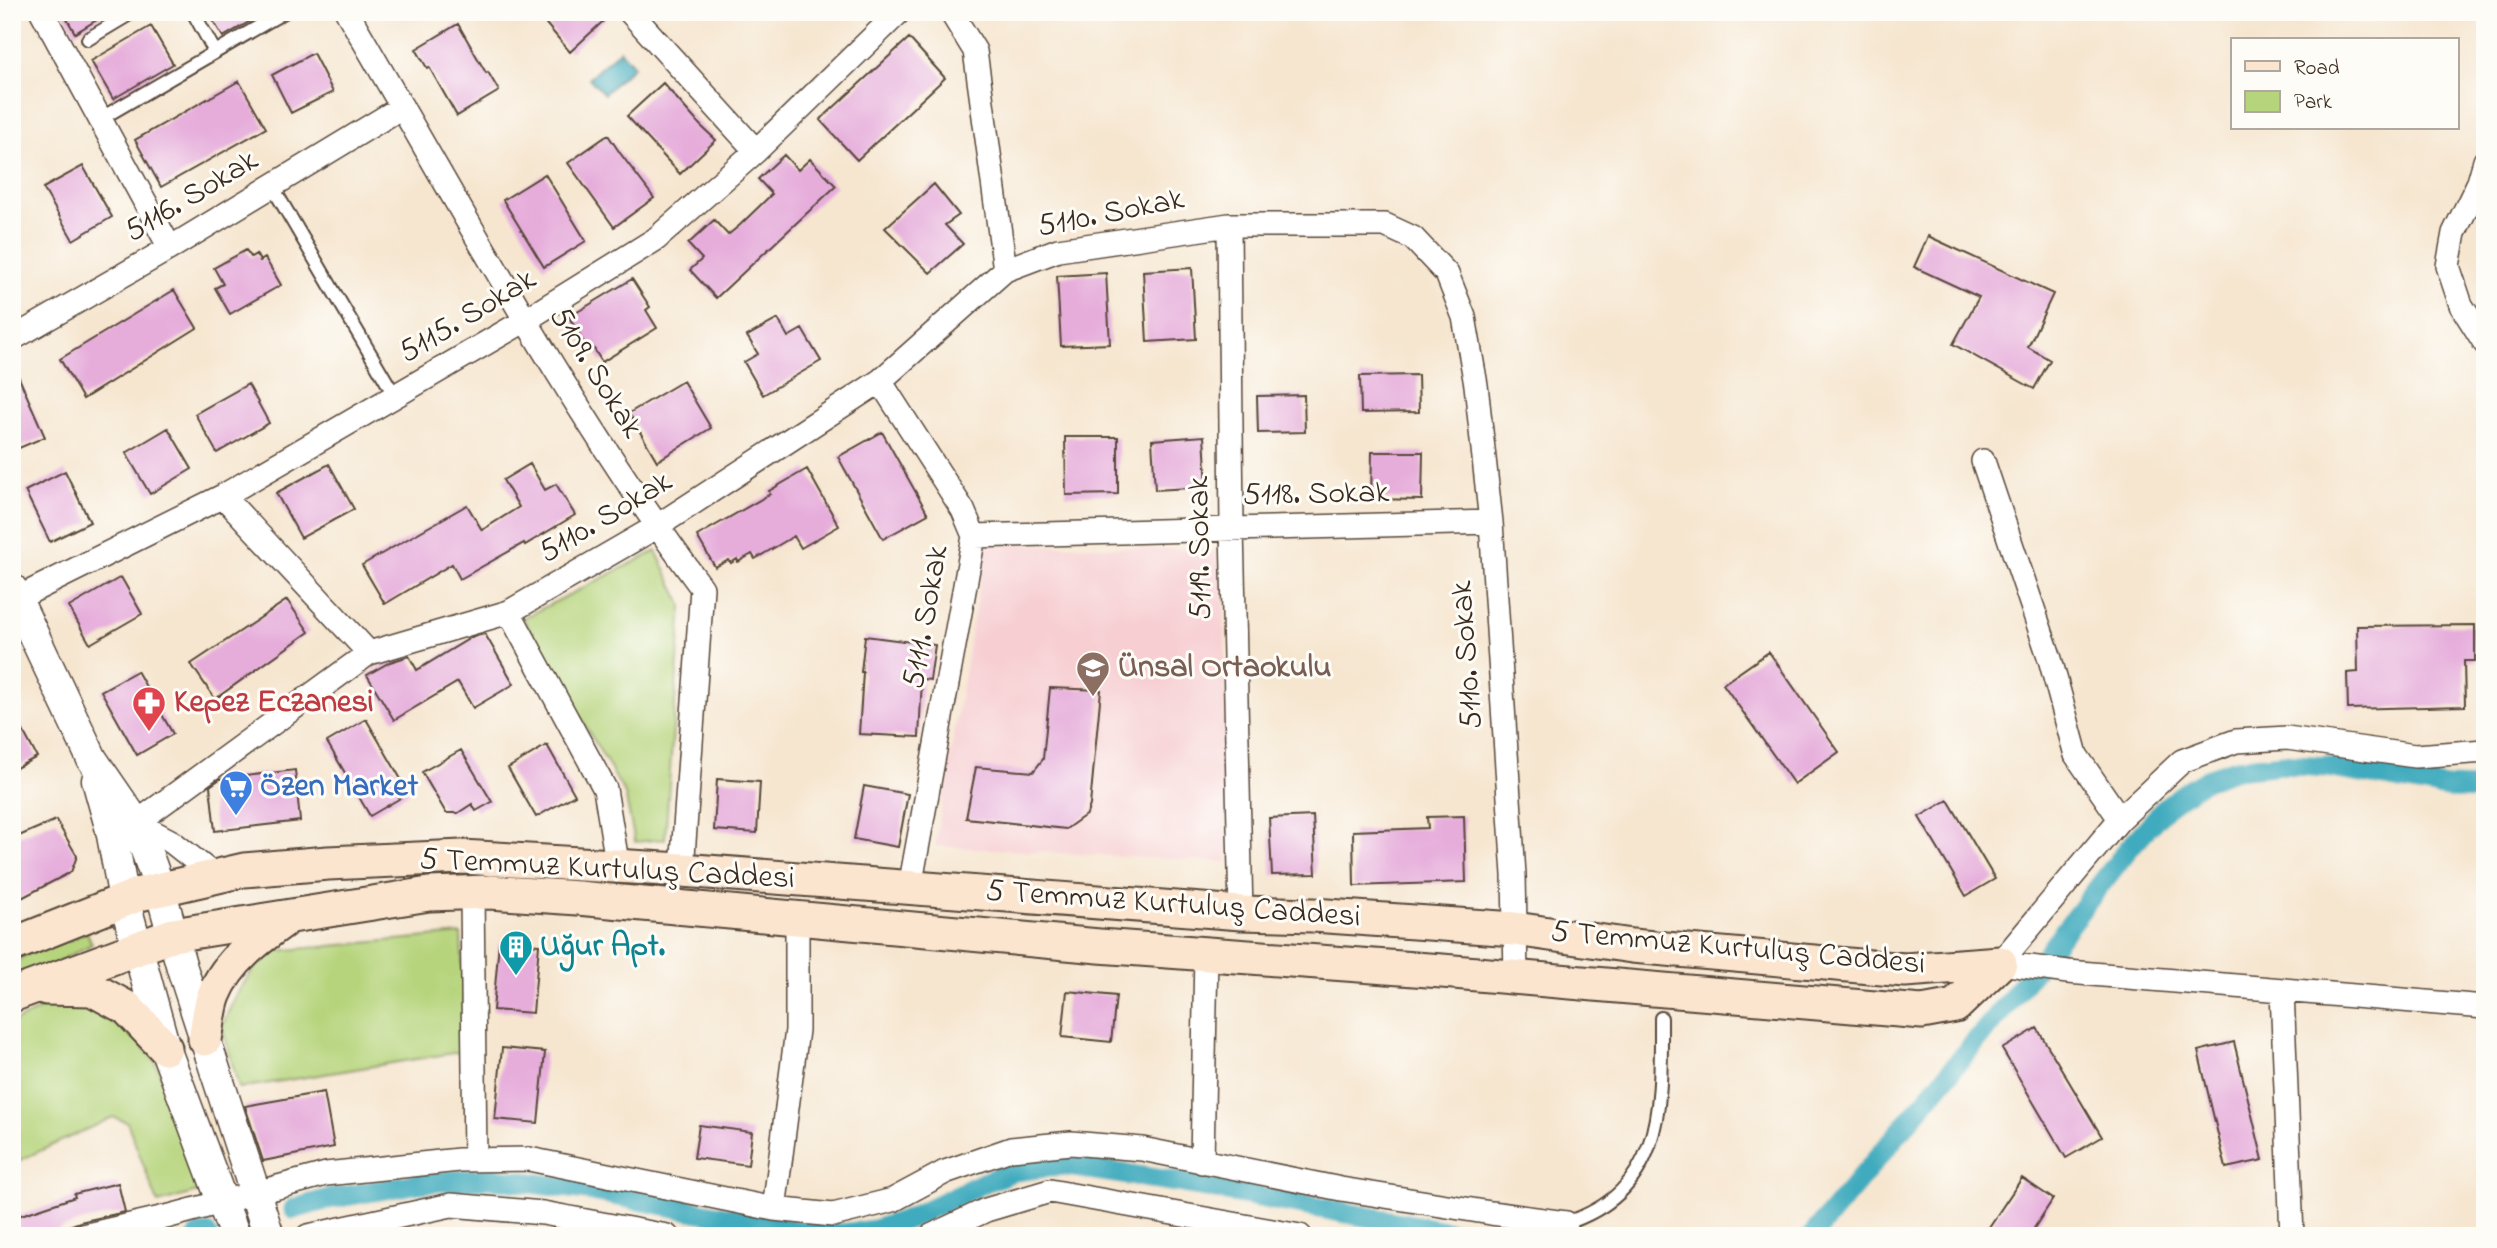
<svg xmlns="http://www.w3.org/2000/svg" width="2497" height="1248" font-family="'Indie Flower',sans-serif">
<style>
.built{fill:#f7cfd3}
.green{fill:#b6d47b;stroke:#787f4c;stroke-width:2}
.water{fill:#3fabbe;stroke:#3d6a6e;stroke-width:2}
.lines{fill:none;stroke-linecap:round;stroke-linejoin:round}
.canal{stroke:#3fabbe;stroke-width:21}
.building{fill:#e6addb}
.service-casing{stroke:#574639;stroke-width:16}
.minor-casing{stroke:#574639;stroke-width:26}
.tertiary-casing{stroke:#574639;stroke-width:33}
.secondary-casing{stroke:#574639;stroke-width:37}
.service{stroke:#fff;stroke-width:12}
.minor{stroke:#fff;stroke-width:23}
.tertiary{stroke:#fff;stroke-width:30}
.secondary{stroke:#fbe5cf;stroke-width:33}
.labels{text-anchor:middle;dominant-baseline:central;stroke-width:6;stroke-linejoin:round;paint-order:stroke}
.street-label{font-size:32px;fill:#3b2a1e;stroke:#fdfcf7}
.education-label{font-size:32px;font-weight:bold;fill:#785e54;stroke:#fdfcf7;text-anchor:start}
.health-label{font-size:32px;font-weight:bold;fill:#be3a42;stroke:#fdfcf7;text-anchor:start}
.shop-label{font-size:32px;font-weight:bold;fill:#366cbe;stroke:#fdfcf7;text-anchor:start}
.culture-label{font-size:32px;font-weight:bold;fill:#0d838f;stroke:#fdfcf7;text-anchor:start}
</style>
<rect width="100%" height="100%" fill="#fdfcf7"/>
<filter id="ink" filterUnits="userSpaceOnUse"><feTurbulence type="fractalNoise" baseFrequency=".0143" numOctaves="2"/><feDisplacementMap in="SourceGraphic" scale="14" xChannelSelector="R" yChannelSelector="G"/><feConvolveMatrix kernelMatrix="1 2 1 2 8 2 1 2 1" color-interpolation-filters="sRGB"/></filter>
<filter id="wash" filterUnits="userSpaceOnUse"><feTurbulence type="fractalNoise" baseFrequency=".00686" numOctaves="4" result="noise"/><feDisplacementMap in="SourceGraphic" scale="28" xChannelSelector="R" yChannelSelector="G"/><feGaussianBlur stdDeviation="1.57" result="paint"/><feColorMatrix in="noise" values="0 0 0 0 0 0 0 0 0 0 0 0 0 0 0 0 0 1.4 0 .05"/><feComposite in="paint" operator="in"/></filter>
<g filter="url(#wash)">
<rect width="100%" height="100%" fill="#f6e6d0"/>
<path class="built" d="M 986,543 L 1224,551 L 1227,862 L 935,846 Z"/>
<path class="green" d="M 656,551 L 682,605 L 665,839 L 635,842 L 625,794 L 523,618 Z
M 83,923 L 92,944 L 12,986 L 12,963 Z
M 461,934 L 466,1051 L 239,1088 L 222,1026 L 236,995 L 254,969 L 275,951 Z
M 62,998 L 89,1001 L 127,1028 L 155,1061 L 204,1190 L 158,1203 L 127,1122 L 113,1117 L 12,1164 L 12,1023 Z"/>
<path class="water" d="M 620,50 L 634,66 L 604,94 L 589,78 Z"/>
<g class="lines">
<path class="canal" d="M 294,1209 L 328,1199 L 420,1183 L 490,1178 L 587,1190 L 798,1231 L 841,1234 L 874,1230 L 908,1219 L 985,1182 L 1014,1171 L 1062,1165 L 1177,1182 L 1472,1236
M 198,1236 L 207,1234
M 1812,1236 L 2012,998 L 2129,848 L 2166,807 L 2193,787 L 2207,779 L 2236,769 L 2282,764 L 2327,767 L 2447,788 L 2485,789"/>
</g>
<g id="blocks">
<path class="building" d="M 63,12 L 110,12 L 75,33 Z
M 208,12 L 266,12 L 223,37 Z
M 536,12 L 613,12 L 570,52 Z
M 458,24 L 486,73 L 488,72 L 499,91 L 457,116 L 429,67 L 427,68 L 416,49 Z
M 151,26 L 173,64 L 113,99 L 91,61 Z
M 909,38 L 945,78 L 857,160 L 820,120 Z
M 313,53 L 333,92 L 291,113 L 272,75 Z
M 239,81 L 266,128 L 161,187 L 135,140 Z
M 663,83 L 700,125 L 716,140 L 680,174 L 627,116 Z
M 608,135 L 620,153 L 654,198 L 614,227 L 568,163 Z
M 784,155 L 798,170 L 810,159 L 836,186 L 716,298 L 690,270 L 702,259 L 688,244 L 714,220 L 728,235 L 740,225 L 772,194 L 758,179 Z
M 83,166 L 112,217 L 73,240 L 43,188 Z
M 545,174 L 586,241 L 544,267 L 503,200 Z
M 934,184 L 959,215 L 945,225 L 963,244 L 930,273 L 885,228 Z
M 1928,236 L 2053,294 L 2028,347 L 2050,360 L 2034,389 L 1953,344 L 1979,297 L 1914,267 Z
M 246,250 L 251,257 L 256,254 L 260,261 L 265,258 L 281,285 L 230,314 L 215,288 L 223,284 L 214,268 Z
M 1192,268 L 1196,339 L 1147,342 L 1143,271 Z
M 1106,273 L 1110,344 L 1061,346 L 1057,276 Z
M 632,279 L 650,307 L 646,310 L 657,328 L 602,362 L 591,344 L 586,346 L 569,317 Z
M 174,290 L 197,328 L 83,399 L 60,359 Z
M 778,319 L 788,337 L 802,329 L 821,361 L 763,395 L 744,362 L 758,354 L 747,336 Z
M 12,362 L 45,437 L 12,451 Z
M 1418,375 L 1419,412 L 1361,413 L 1360,376 Z
M 683,381 L 711,428 L 657,461 L 629,413 Z
M 248,384 L 269,423 L 217,453 L 195,414 Z
M 1304,395 L 1305,432 L 1258,433 L 1257,396 Z
M 168,428 L 192,469 L 150,494 L 126,453 Z
M 882,432 L 928,514 L 883,539 L 838,457 Z
M 1204,436 L 1207,487 L 1155,490 L 1152,440 Z
M 1065,437 L 1118,437 L 1118,494 L 1066,495 Z
M 1372,452 L 1423,452 L 1422,500 L 1371,499 Z
M 329,464 L 354,509 L 301,538 L 276,493 Z
M 530,464 L 545,490 L 556,484 L 575,515 L 525,545 L 524,543 L 460,579 L 452,564 L 385,604 L 362,565 L 467,505 L 482,530 L 519,507 L 503,480 Z
M 807,469 L 839,526 L 801,548 L 794,536 L 755,559 L 752,554 L 738,562 L 737,559 L 731,563 L 729,560 L 715,567 L 697,536 L 770,494 L 769,491 Z
M 65,471 L 90,522 L 50,542 L 25,491 Z
M 121,577 L 142,614 L 90,644 L 69,607 Z
M 287,600 L 309,632 L 215,699 L 191,664 Z
M 2475,625 L 2475,661 L 2464,661 L 2465,706 L 2348,709 L 2347,673 L 2358,672 L 2357,626 Z
M 485,634 L 514,684 L 473,708 L 458,682 L 394,720 L 367,675 L 390,662 L 409,656 L 417,670 L 472,637 Z
M 865,636 L 935,645 L 930,680 L 922,679 L 919,737 L 859,734 L 863,672 L 861,672 Z
M 1769,652 L 1839,752 L 1794,784 L 1723,684 Z
M 137,671 L 173,734 L 137,755 L 101,691 Z
M 1050,688 L 1101,690 L 1090,805 L 1087,814 L 1066,829 L 966,818 L 976,767 L 1033,772 L 1043,759 Z
M 12,710 L 37,757 L 12,770 Z
M 366,719 L 409,793 L 370,816 L 327,742 Z
M 547,745 L 575,795 L 536,817 L 508,768 Z
M 461,750 L 492,802 L 476,811 L 472,804 L 458,813 L 446,813 L 422,772 Z
M 295,770 L 300,821 L 215,831 L 210,786 L 220,779 Z
M 717,779 L 760,782 L 757,833 L 714,830 Z
M 864,786 L 908,794 L 898,847 L 854,839 Z
M 1948,800 L 1995,879 L 1966,896 L 1919,817 Z
M 1313,816 L 1316,874 L 1272,875 L 1269,818 Z
M 1464,816 L 1466,882 L 1354,886 L 1353,831 L 1428,828 L 1427,817 Z
M 56,820 L 77,856 L 71,872 L 12,903 L 12,839 Z
M 499,942 L 539,945 L 533,1013 L 493,1010 Z
M 1067,991 L 1116,996 L 1111,1042 L 1062,1037 Z
M 2037,1028 L 2102,1137 L 2066,1158 L 2002,1049 Z
M 2234,1042 L 2263,1160 L 2226,1168 L 2198,1051 Z
M 502,1048 L 545,1052 L 538,1123 L 495,1119 Z
M 324,1092 L 334,1147 L 263,1161 L 245,1106 Z
M 699,1125 L 752,1132 L 748,1165 L 694,1158 Z
M 2022,1178 L 2053,1199 L 2029,1236 L 1983,1236 Z
M 118,1183 L 125,1212 L 80,1222 L 42,1236 L 33,1236 L 31,1228 L 12,1236 L 12,1218 L 75,1197 L 74,1194 Z"/>
</g>
</g>
<g filter="url(#ink)">
<use href="#blocks" fill-opacity="0" stroke="#574639" stroke-width="2"/>
<g class="lines">
<g class="service-casing">
<path id="service" d="M 193,12 L 215,52
M 88,39 L 133,12
M 100,119 L 284,12
M 272,186 L 395,396
M 1566,1223 C 1665,1191 1661,1104 1661,1018"/>
</g>
<g class="minor-casing">
<path id="minor" d="M 42,12 L 170,248
M 347,12 C 461,207 567,407 702,588 L 682,870
M 630,12 L 756,151
M 951,12 L 975,51 L 1005,270
M 2485,161 L 2479,182 L 2454,233 L 2448,266 L 2461,305 L 2485,343
M 1229,225 L 1232,528 L 1241,913
M 12,339 L 170,248 L 402,107
M 880,381 L 963,510 L 974,536 L 910,887
M 1983,461 L 2050,659 L 2076,755 L 2120,819
M 223,496 L 369,653
M 974,536 L 1491,522
M 16,599 L 223,496 L 524,321 L 656,239 L 756,151 L 899,12
M 509,612 L 605,789 L 618,868
M 216,877 L 172,842 L 136,823 L 369,653 L 509,612 L 656,527 L 880,381 L 1005,270 L 1058,250 L 1229,225 L 1385,225 L 1413,238 L 1447,274 L 1464,317 L 1476,385 L 1491,522 L 1514,875 L 1516,977
M 472,893 L 475,1159
M 2000,963 L 2120,819 L 2182,761 L 2236,741 L 2287,738 L 2415,756 L 2485,751
M 2000,963 L 2068,972 L 2485,1007
M 2282,991 L 2292,1236
M 1202,1162 L 1206,954
M 774,1209 L 797,1030 L 797,919
M 83,1236 L 170,1216 L 326,1174 L 459,1160 L 529,1159 L 774,1209 L 833,1215 L 893,1200 L 945,1172 L 1011,1149 L 1071,1143 L 1142,1149 L 1341,1189 L 1491,1213 L 1566,1223
M 308,1236 L 451,1205 L 543,1213 L 667,1236
M 931,1236 L 986,1210 L 1050,1191 L 1300,1236"/>
</g>
<g class="tertiary-casing">
<path id="tertiary" d="M 12,589 L 92,759 L 136,823 L 160,889 L 182,968 L 269,1236
M 97,780 L 111,830 L 124,899 L 165,1048 L 235,1236"/>
</g>
<g class="secondary-casing">
<path id="secondary" d="M 12,945 L 140,894 L 244,870 L 328,863 L 462,857 L 682,870 L 1241,913 L 1313,915 L 1515,929 L 1632,946 L 1905,970 L 2000,963
M 46,988 L 92,989 L 127,1008 L 165,1048
M 12,995 L 173,935 L 429,894 L 489,892 L 578,898 L 1099,946 L 1442,971 L 1922,1012 L 1955,1006 L 2000,963
M 205,1039 C 208,1025 209,1008 214,995 C 228,960 260,937 290,916"/>
</g>
<use href="#service" class="service"/>
<use href="#minor" class="minor"/>
<use href="#tertiary" class="tertiary"/>
<use href="#secondary" class="secondary"/>
</g>
</g>
<defs>
<g id="school-pin" transform="scale(1.75)"><path d="M0 17L-7.5 6A9.5 9.5 0 1 1 7.5 6Z" fill="#8d6e63" stroke="#fdfcf7"/><path d="M0-5L7-2L0 1L-7-2ZM-4 1L0 2.5L4 1V4Q0 6-4 4Z" fill="#fff"/></g>
<g id="pharmacy-pin" transform="scale(1.75)"><path d="M0 17L-7.5 6A9.5 9.5 0 1 1 7.5 6Z" fill="#e0444e" stroke="#fdfcf7"/><path d="M-2-6h4v4h4v4h-4v4h-4v-4h-4v-4h4Z" fill="#fff"/></g>
<g id="supermarket-pin" transform="scale(1.75)"><path d="M0 17L-7.5 6A9.5 9.5 0 1 1 7.5 6Z" fill="#3f7fe0" stroke="#fdfcf7"/><path d="M-6-5.5h2.5l.6 2H6L4.5 2H-2.5L-4.4-4H-6ZM-1.5 3.2a1.3 1.3 0 1 0 .1 0ZM3 3.2a1.3 1.3 0 1 0 .1 0Z" fill="#fff"/></g>
<g id="building-pin" transform="scale(1.75)"><path d="M0 17L-7.5 6A9.5 9.5 0 1 1 7.5 6Z" fill="#0f9aa8" stroke="#fdfcf7"/><path d="M-4-6H4V6H1V3H-1V6H-4ZM-2.5-4.3h1.7v1.8h-1.7ZM.8-4.3h1.7v1.8H.8ZM-2.5-1h1.7V.8h-1.7ZM.8-1h1.7V.8H.8Z" fill="#fff"/></g>
</defs>
<g fill-rule="evenodd">
<use href="#school-pin" x="1093" y="668"/>
<use href="#pharmacy-pin" x="149" y="703"/>
<use href="#supermarket-pin" x="236" y="787"/>
<use href="#building-pin" x="516" y="947"/>
</g>
<g class="labels">
<g class="street-label">
<text transform="translate(192 197) rotate(-31)">5116. Sokak</text>
<text transform="translate(1111 214) rotate(-11)">5110. Sokak</text>
<text transform="translate(468 317) rotate(-31)">5115. Sokak</text>
<text transform="translate(595 373) rotate(58)">5109. Sokak</text>
<text transform="translate(1316 495) rotate(-1)">5118. Sokak</text>
<text transform="translate(606 518) rotate(-31)">5110. Sokak</text>
<text transform="translate(1201 548) rotate(-91)">5119. Sokak</text>
<text transform="translate(927 617) rotate(-80)">5111. Sokak</text>
<text transform="translate(1468 655) rotate(-94)">5110. Sokak</text>
<text transform="translate(607 870) rotate(3)">5 Temmuz Kurtuluş Caddesi</text>
<text transform="translate(1173 905) rotate(4)">5 Temmuz Kurtuluş Caddesi</text>
<text transform="translate(1738 949) rotate(5)">5 Temmuz Kurtuluş Caddesi</text>
</g>
<g class="education-label">
<text x="1118" y="668">Ünsal Ortaokulu</text>
</g>
<g class="health-label">
<text x="174" y="703">Kepez Eczanesi</text>
</g>
<g class="shop-label">
<text x="260" y="787">Özen Market</text>
</g>
<g class="culture-label">
<text x="540" y="947">Uğur Apt.</text>
</g>
</g>
<rect width="2497" height="1248" fill="none" stroke="#fdfcf7" stroke-width="42"/>
<rect x="2231" y="38" width="228" height="91" fill="#fdfcf7" stroke="#afa8a0" stroke-width="2"/>
<rect x="2245" y="61" width="35" height="10" fill="#fbe5cf" stroke="#afa8a0" stroke-width="2"/>
<text x="2294" y="74" font-size="21" fill="#3b2a1e">Road</text>
<rect x="2245" y="91" width="35" height="21" fill="#b6d47b" stroke="#afa8a0" stroke-width="2"/>
<text x="2294" y="108" font-size="21" fill="#3b2a1e">Park</text>
</svg>
